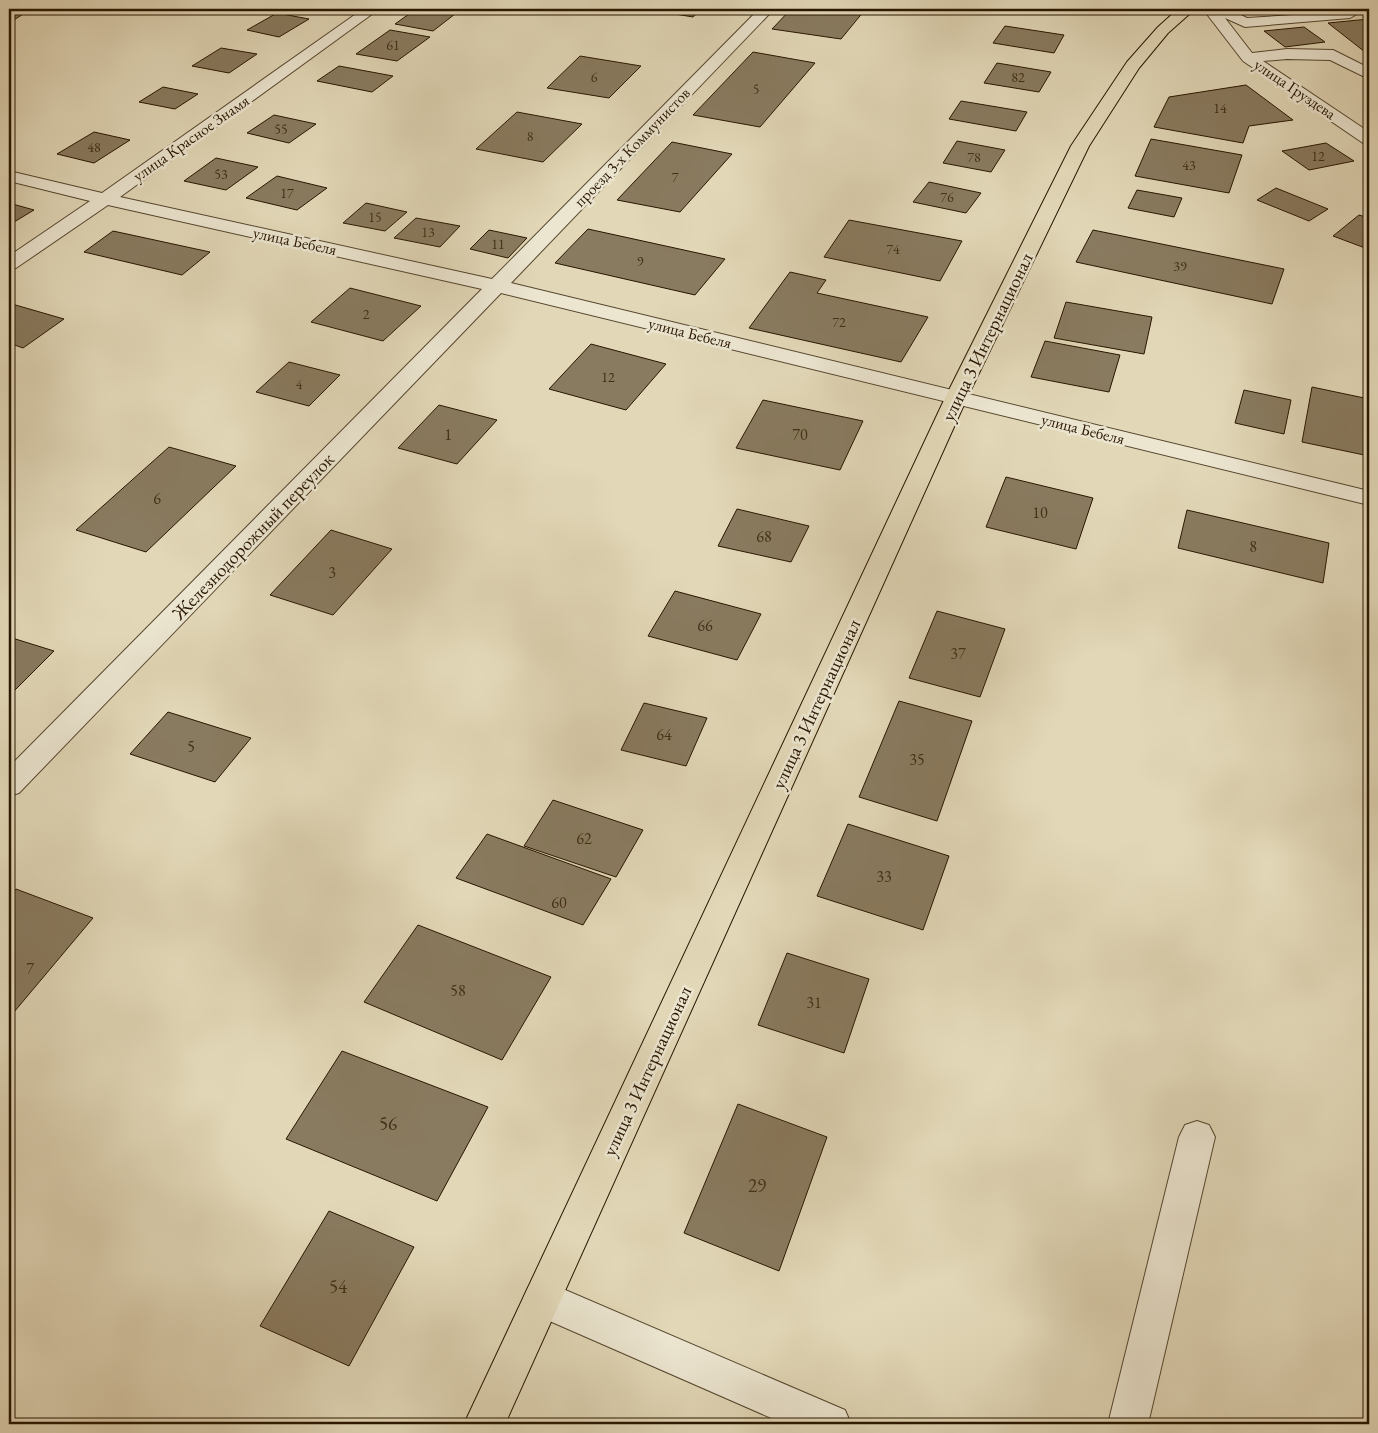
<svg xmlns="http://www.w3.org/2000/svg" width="1378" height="1433" font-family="'EB Garamond',serif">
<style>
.building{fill:#897b60;stroke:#281600}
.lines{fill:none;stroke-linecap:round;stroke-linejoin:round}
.minor-casing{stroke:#56462e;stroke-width:2}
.major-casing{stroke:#281600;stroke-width:2}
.minor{fill:#ece6d1;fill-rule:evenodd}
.major{fill:#e2d8b8;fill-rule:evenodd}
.labels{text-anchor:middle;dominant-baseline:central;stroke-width:5;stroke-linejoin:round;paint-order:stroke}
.far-number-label{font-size:14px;fill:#402f18}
.far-street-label{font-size:16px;fill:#281600;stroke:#ece6d1}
.number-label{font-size:16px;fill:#402f18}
.street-label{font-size:19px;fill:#281600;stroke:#ece6d1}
.near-number-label{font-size:19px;fill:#402f18}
</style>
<rect width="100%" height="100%" fill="#e2d8b8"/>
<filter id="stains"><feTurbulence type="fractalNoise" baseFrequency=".004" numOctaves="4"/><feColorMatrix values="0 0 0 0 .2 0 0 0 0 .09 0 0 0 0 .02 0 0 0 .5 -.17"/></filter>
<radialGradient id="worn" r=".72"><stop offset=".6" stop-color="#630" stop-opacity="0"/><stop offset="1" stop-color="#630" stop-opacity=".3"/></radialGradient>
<path class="building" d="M 9,9 L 28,11 L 9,23 Z
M 416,9 L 424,9 L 455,14 L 433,31 L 395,24 Z
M 645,9 L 702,9 L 693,17 Z
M 791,9 L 847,9 L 864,11 L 841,39 L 772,29 Z
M 1309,9 L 1316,14 L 1285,16 L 1278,10 Z
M 277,13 L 309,19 L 279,37 L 247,30 Z
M 1369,19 L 1369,53 L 1365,52 L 1328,23 Z
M 1005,26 L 1064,35 L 1054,53 L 993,43 Z
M 1304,27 L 1325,42 L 1285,47 L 1264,31 Z
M 390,30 L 430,37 L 397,61 L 356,54 Z
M 221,48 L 257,54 L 229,73 L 192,66 Z
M 753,52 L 815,63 L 760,127 L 693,115 Z
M 580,56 L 641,66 L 609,98 L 547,88 Z
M 997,63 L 1051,72 L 1039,92 L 984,83 Z
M 339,66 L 393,76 L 372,92 L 317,81 Z
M 1246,85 L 1293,120 L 1249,126 L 1243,143 L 1154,127 L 1169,97 Z
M 163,87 L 198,94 L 175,109 L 139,102 Z
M 961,101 L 1027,112 L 1016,131 L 949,119 Z
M 517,112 L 582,124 L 543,162 L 476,149 Z
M 274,115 L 316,124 L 289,143 L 247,133 Z
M 94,132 L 130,140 L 94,163 L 57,154 Z
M 1151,139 L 1242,155 L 1229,193 L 1135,176 Z
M 957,141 L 1005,150 L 991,172 L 943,163 Z
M 672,142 L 732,154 L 680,212 L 617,200 Z
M 1326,143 L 1354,161 L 1309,170 L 1282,151 Z
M 216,158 L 258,167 L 226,190 L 184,181 Z
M 277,176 L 327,188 L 297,210 L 246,198 Z
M 929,182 L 981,193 L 966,213 L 913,202 Z
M 1276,188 L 1328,209 L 1309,221 L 1257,200 Z
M 1137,190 L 1182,198 L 1174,217 L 1128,208 Z
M 9,203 L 34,210 L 9,225 Z
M 366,203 L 407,212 L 385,231 L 343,223 Z
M 1359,215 L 1369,218 L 1369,244 L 1365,248 L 1333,236 Z
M 416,218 L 460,226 L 440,247 L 394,238 Z
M 849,220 L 962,241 L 940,281 L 824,257 Z
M 588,229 L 725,259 L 695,295 L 555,263 Z
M 489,230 L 527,238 L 508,258 L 470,249 Z
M 1093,230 L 1284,269 L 1272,304 L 1076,262 Z
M 113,231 L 210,252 L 182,275 L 84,252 Z
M 790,272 L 826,280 L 817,293 L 928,317 L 901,362 L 749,328 Z
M 350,288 L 421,306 L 383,341 L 311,322 Z
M 1066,302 L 1152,317 L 1144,354 L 1054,338 Z
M 12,304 L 64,319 L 23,348 L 9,343 L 9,306 Z
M 1045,341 L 1120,355 L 1109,392 L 1031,377 Z
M 591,344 L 666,364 L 626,410 L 549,389 Z
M 289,362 L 340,375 L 309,406 L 256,392 Z
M 1312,387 L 1369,399 L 1369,456 L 1302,442 Z
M 1244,390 L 1291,400 L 1284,434 L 1235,423 Z
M 763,400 L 863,421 L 840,470 L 736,448 Z
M 439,405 L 497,420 L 457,464 L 398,448 Z
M 169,447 L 236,466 L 146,552 L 76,530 Z
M 1006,477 L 1093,498 L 1076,549 L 986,527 Z
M 737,509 L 809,526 L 791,562 L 718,546 Z
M 1187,510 L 1329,543 L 1323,583 L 1178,548 Z
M 331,530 L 392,549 L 333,615 L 270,595 Z
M 675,591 L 761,614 L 737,660 L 648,636 Z
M 937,611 L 1005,629 L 980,697 L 909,678 Z
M 9,637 L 54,651 L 9,696 Z
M 899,701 L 972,721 L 937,821 L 859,797 Z
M 644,703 L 707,718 L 686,766 L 621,750 Z
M 168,712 L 251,738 L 215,782 L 130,754 Z
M 553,800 L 643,830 L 616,877 L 524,846 Z
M 848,824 L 949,856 L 923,930 L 817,896 Z
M 487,834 L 611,879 L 583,925 L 456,878 Z
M 16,889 L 93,918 L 9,1018 L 9,897 Z
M 418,925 L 551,977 L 502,1060 L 364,1002 Z
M 787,953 L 869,979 L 844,1053 L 758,1025 Z
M 342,1051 L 488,1107 L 437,1201 L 286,1139 Z
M 738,1104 L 827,1137 L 779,1271 L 684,1233 Z
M 329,1211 L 414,1247 L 349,1366 L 260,1326 Z"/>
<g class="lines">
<g class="minor-casing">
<path id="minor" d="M 363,9 L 379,9 L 120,197 L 492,279 L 759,9 L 774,9 L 511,283 L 1369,491 L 1369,505 L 501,293 L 19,793 L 9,796 L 9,767 L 482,289 L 108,205 L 16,268 L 9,270 L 9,256 L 90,201 L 9,181 L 9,171 L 102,193 Z
M 1203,9 L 1229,9 L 1247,18 L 1355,11 L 1357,14 L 1350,18 L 1245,27 L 1225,18 L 1252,53 L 1287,49 L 1333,50 L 1369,68 L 1369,79 L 1330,60 L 1287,59 L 1263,61 L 1369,132 L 1369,144 L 1363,143 L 1243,61 Z
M 1197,1121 L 1209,1125 L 1215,1137 L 1148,1424 L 1108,1424 L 1179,1137 L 1185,1125 Z
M 542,1280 L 845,1410 L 851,1424 L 785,1424 L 529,1312 L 523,1299 L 529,1286 Z"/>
</g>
<g class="major-casing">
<path id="major" d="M 1178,9 L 1195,9 L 1168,33 L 1139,68 L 1089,146 L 967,398 L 505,1424 L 464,1424 L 945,398 L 1071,146 L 1127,62 L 1158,27 Z"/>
</g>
<use href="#minor" class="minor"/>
<use href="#major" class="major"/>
</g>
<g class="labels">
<g class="far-number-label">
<text x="393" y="45">61</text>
<text x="594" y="77">6</text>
<text x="1018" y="77">82</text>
<text x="756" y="89">5</text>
<text x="1220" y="108">14</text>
<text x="281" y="129">55</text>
<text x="530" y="136">8</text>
<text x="94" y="147">48</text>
<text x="1318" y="156">12</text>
<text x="974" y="157">78</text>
<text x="1189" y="165">43</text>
<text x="221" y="174">53</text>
<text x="675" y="177">7</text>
<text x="287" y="193">17</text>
<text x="947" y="197">76</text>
<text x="375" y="217">15</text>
<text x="428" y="232">13</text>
<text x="498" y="244">11</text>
<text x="893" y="249">74</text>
<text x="640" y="261">9</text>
<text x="1180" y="266">39</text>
<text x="366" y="314">2</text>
<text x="839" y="322">72</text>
<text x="608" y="377">12</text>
<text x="299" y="384">4</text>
</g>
<g class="far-street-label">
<text transform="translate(1295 89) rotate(34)">улица Груздева</text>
<text transform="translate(191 138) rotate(-35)">улица Красное Знамя</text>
<text transform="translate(632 147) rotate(-46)">проезд 3-х Коммунистов</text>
<text transform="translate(295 241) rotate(12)">улица Бебеля</text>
<text transform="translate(690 333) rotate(14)">улица Бебеля</text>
<text transform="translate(1083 429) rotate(14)">улица Бебеля</text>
</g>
<g class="number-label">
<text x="448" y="434">1</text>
<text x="800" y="434">70</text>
<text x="157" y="498">6</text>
<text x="1040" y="512">10</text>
<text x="764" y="536">68</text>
<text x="1253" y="546">8</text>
<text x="332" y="572">3</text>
<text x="705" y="625">66</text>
<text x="958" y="653">37</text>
<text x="664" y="734">64</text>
<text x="191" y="746">5</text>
<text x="917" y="759">35</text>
<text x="584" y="838">62</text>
<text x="884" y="876">33</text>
<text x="559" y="902">60</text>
<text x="30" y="968">7</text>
<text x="458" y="990">58</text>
<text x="814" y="1002">31</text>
</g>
<g class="street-label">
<text transform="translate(987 337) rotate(-64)">улица 3 Интернационал</text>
<text transform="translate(253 536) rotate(-46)">Железнодорожный переулок</text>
<text transform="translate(816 704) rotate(-65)">улица 3 Интернационал</text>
<text transform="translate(647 1071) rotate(-65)">улица 3 Интернационал</text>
</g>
<g class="near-number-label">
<text x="388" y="1123">56</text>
<text x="757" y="1185">29</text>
<text x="338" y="1286">54</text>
</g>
</g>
<rect width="1378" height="1433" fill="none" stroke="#e2d8b8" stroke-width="30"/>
<rect x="10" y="10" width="1358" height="1413" fill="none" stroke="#281600" stroke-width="2.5"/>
<rect x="15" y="15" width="1348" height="1403" fill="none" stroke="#281600"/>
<rect width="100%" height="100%" filter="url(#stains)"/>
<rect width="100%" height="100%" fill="url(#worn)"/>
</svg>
